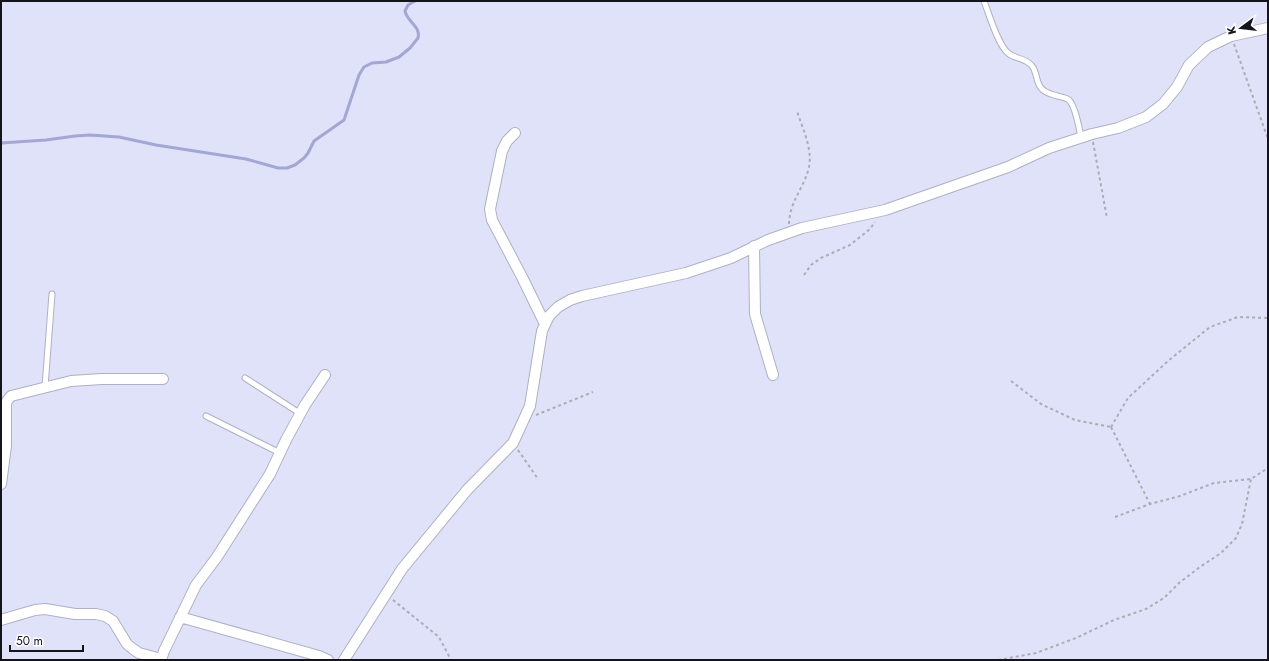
<svg xmlns="http://www.w3.org/2000/svg" width="1269" height="661" font-family="Jost,sans-serif">
<style>
.green{fill:#e0e2fa}
.lines{fill:none;stroke-linecap:round;stroke-linejoin:round}
.stream{stroke:#a4a6d3;stroke-width:3}
.lane-casing{stroke:#afb0c1;stroke-width:7}
.street-casing{stroke:#afb0c1;stroke-width:12}
.path{stroke:#acacb3;stroke-width:2;stroke-dasharray:3 3;stroke-linecap:butt}
.lane{stroke:#fff;stroke-width:5}
.street{stroke:#fff;stroke-width:10}
</style>
<rect width="100%" height="100%" fill="#f6f7fe"/>
<path class="green" d="M 1,1 L 1268,1 L 1268,660 L 1,660 Z"/>
<g class="lines">
<path class="stream" d="M 1,143 L 46,140 L 75,136 L 90,135 L 119,137 L 156,145 L 246,159 L 278,168 L 287,168 L 295,165 L 304,158 L 308,153 L 314,141 L 344,120 L 359,75 L 364,67 L 372,63 L 386,62 L 399,57 L 410,48 L 418,38 C 421,26 407,22 405,11 L 408,5 L 415,1"/>
<g class="lane-casing">
<path id="lane" d="M 984,1 C 989,14 998,45 1008,53 C 1015,59 1026,58 1032,66 C 1037,72 1036,82 1041,88 C 1045,93 1051,94 1057,96 C 1061,97 1065,97 1069,100 C 1076,107 1079,128 1081,137
M 245,378 L 301,414
M 45,387 L 52,294
M 206,416 L 280,453"/>
</g>
<g class="street-casing">
<path id="street" d="M 515,133 L 507,141 L 502,151 L 490,209 L 492,220 L 522,277 L 545,324
M 754,246 L 755,314 L 773,375
M 1,484 L 6,446 L 6,404 L 7,401 L 11,396 L 71,381 L 102,379 L 163,379
M 180,617 L 319,656 L 328,660
M 1,620 L 35,610 L 45,609 L 75,614 L 96,614 L 105,616 L 113,621 L 127,644 L 133,649 L 139,653 L 161,659
M 161,660 L 164,651 L 196,585 L 217,557 L 270,474 L 286,440 L 305,405 L 325,375
M 344,660 L 402,569 L 467,490 L 513,443 L 530,406 L 542,331 L 549,316 L 558,307 L 570,300 L 582,296 L 686,273 L 731,258 L 768,240 L 802,228 L 885,210 L 1008,167 L 1049,148 L 1092,134 L 1118,128 L 1146,117 L 1163,104 L 1177,87 L 1189,65 L 1208,47 L 1231,36 L 1268,28"/>
</g>
<path class="path" d="M 1234,44 L 1268,139
M 1093,142 L 1107,218
M 789,224 C 790,201 802,191 808,171 C 814,151 803,130 797,111
M 804,275 L 811,265 L 821,258 L 850,245 L 870,229 L 875,222
M 1011,381 L 1041,404 L 1075,420 L 1111,427
M 536,415 L 593,392
M 1111,427 L 1128,398 L 1168,361 L 1210,327 L 1238,317 L 1268,318
M 1111,427 L 1150,504
M 518,450 L 538,479
M 1115,517 L 1150,504 L 1180,496 L 1214,483 L 1251,479 L 1268,468
M 393,600 L 439,637 L 451,660
M 998,660 L 1036,653 L 1076,638 L 1114,620 L 1146,609 L 1164,598 L 1179,583 L 1200,567 L 1221,553 L 1236,538 L 1242,524 L 1251,479"/>
<use href="#lane" class="lane"/>
<use href="#street" class="street"/>
</g>
<rect width="1269" height="661" fill="none" stroke="#14141a" stroke-width="4"/>
<g transform="translate(1241 28) rotate(255)" stroke="#ffffff" stroke-width="3" paint-order="stroke">
<path d="M0-3L7 15L0 10L-7 15Z" fill="#14141a"/>
<text y="-6" font-size="11" font-weight="bold" text-anchor="middle" fill="#14141a">K</text>
</g>
<path d="M10 645v6h73v-6" fill="none" stroke="#14141a" stroke-width="2"/>
<text x="16" y="645" font-size="12" fill="#14141a" stroke="#ffffff" stroke-width="3" paint-order="stroke">50 m</text>
</svg>
